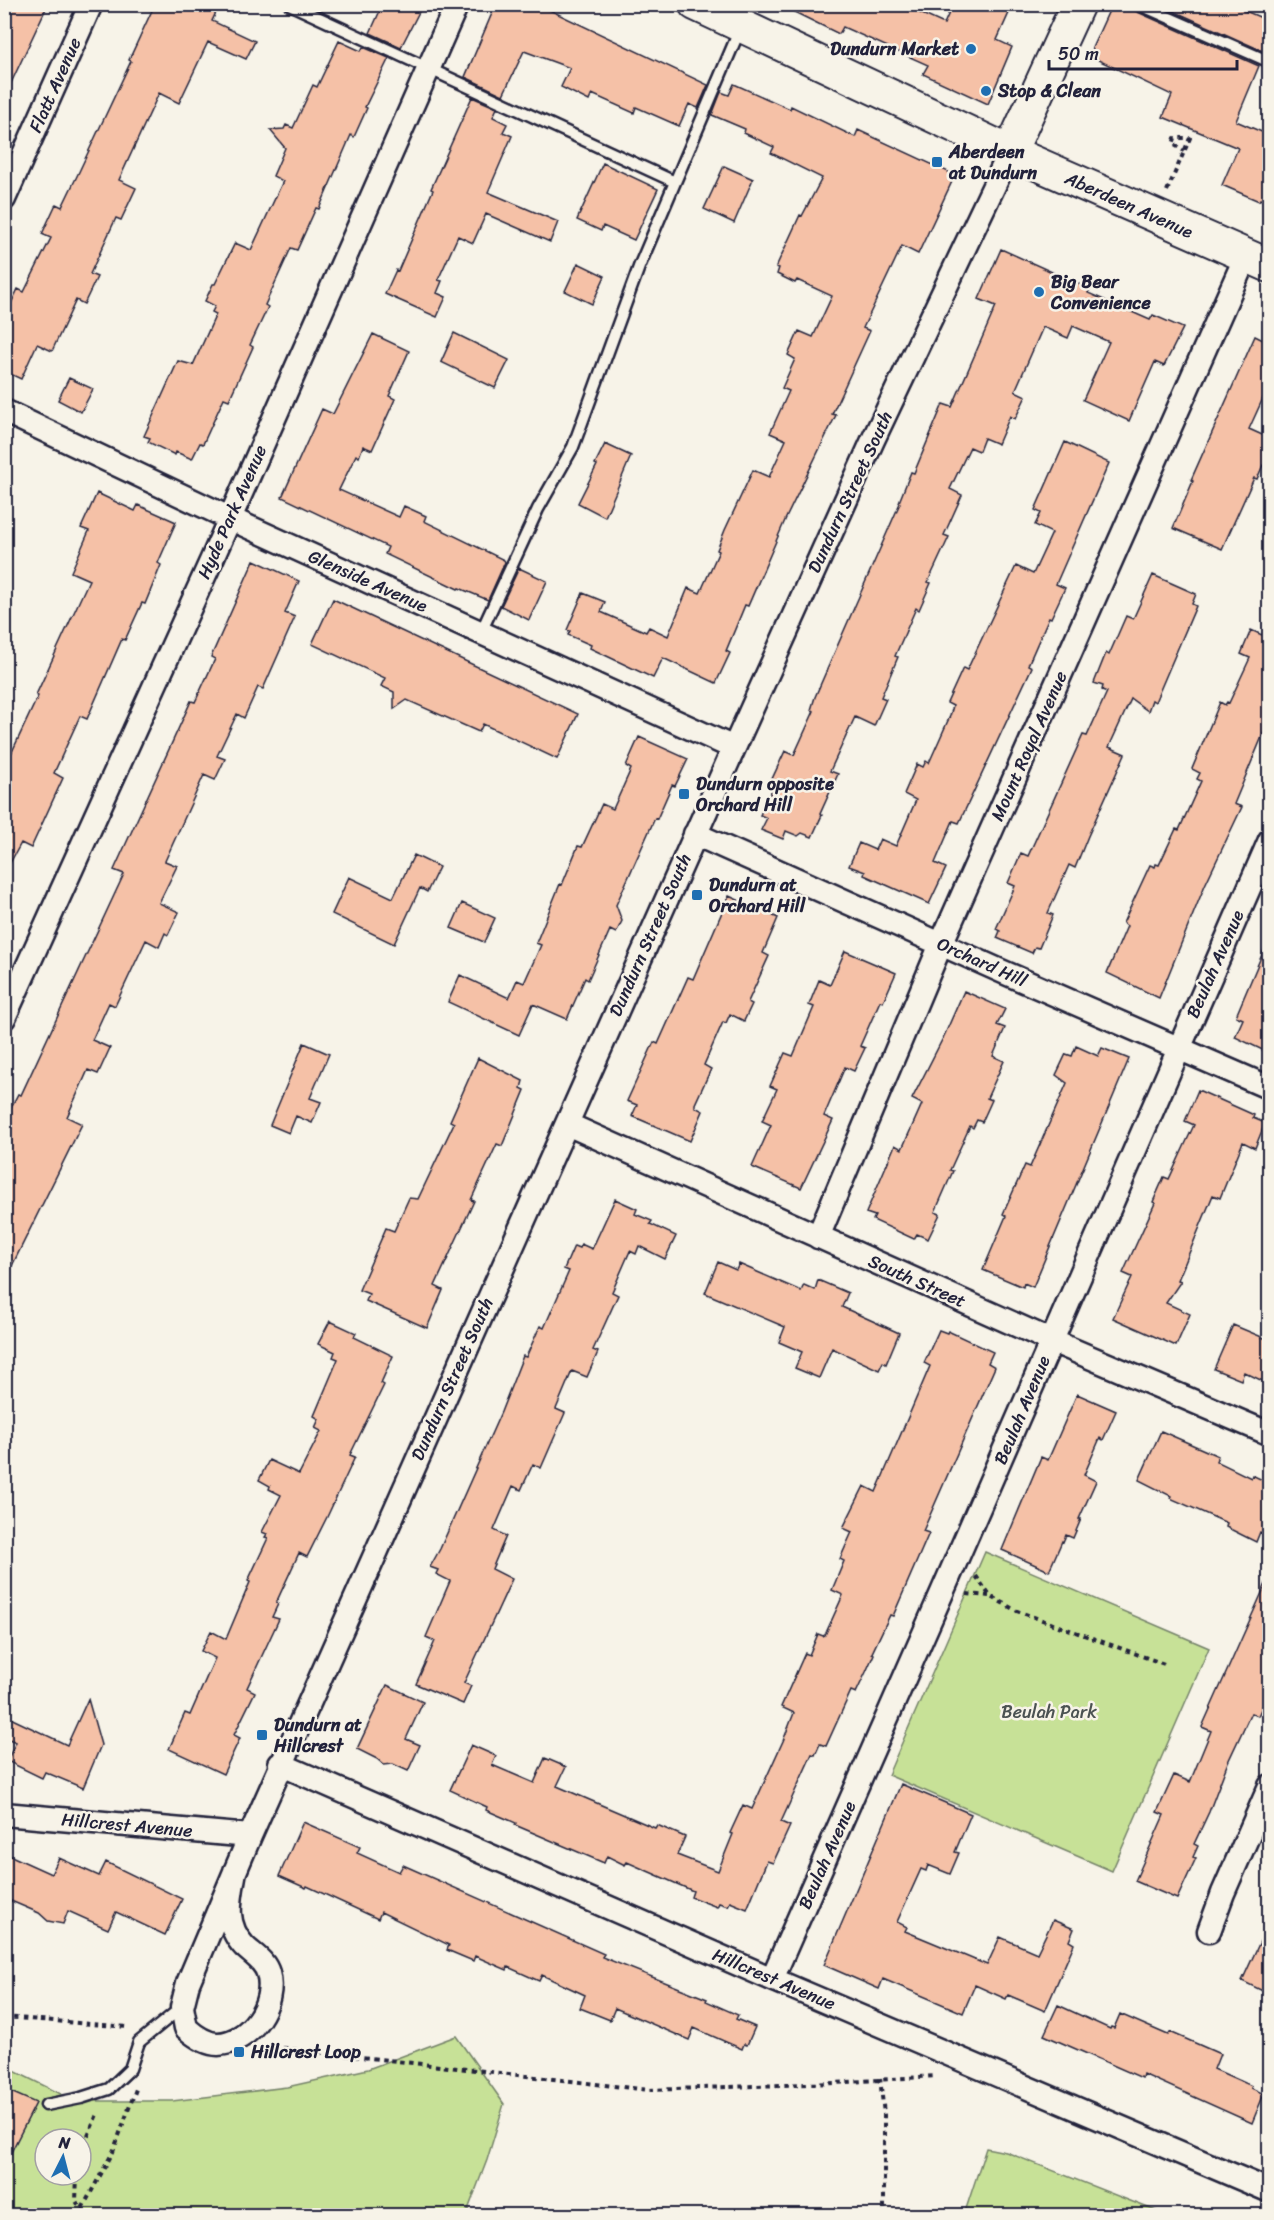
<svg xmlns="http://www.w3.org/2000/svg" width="1274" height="2220" font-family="Sriracha,sans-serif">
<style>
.green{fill:#c7e197;stroke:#748269;stroke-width:1.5;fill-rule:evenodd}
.building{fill:#f5c1a7;stroke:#22223b;stroke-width:1.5}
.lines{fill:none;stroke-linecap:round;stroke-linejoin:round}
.lane-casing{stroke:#22223b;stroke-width:15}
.street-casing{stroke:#22223b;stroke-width:27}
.secondary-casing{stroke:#22223b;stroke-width:36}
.path{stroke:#22223b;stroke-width:4;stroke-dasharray:4.5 4.5;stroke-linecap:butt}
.lane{stroke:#f7f3e8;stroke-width:10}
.street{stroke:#f7f3e8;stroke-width:22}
.secondary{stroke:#f7f3e8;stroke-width:32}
.poi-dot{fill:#1f6fb2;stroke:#f7f3e8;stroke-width:2}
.labels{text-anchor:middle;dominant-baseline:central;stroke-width:5;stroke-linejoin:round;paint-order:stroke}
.poi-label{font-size:18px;font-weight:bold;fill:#22223b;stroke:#f7f3e8;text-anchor:start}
.street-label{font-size:18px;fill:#22223b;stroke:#f7f3e8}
.park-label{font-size:18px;fill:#4b5252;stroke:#f7f3e8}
</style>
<rect width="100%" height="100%" fill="#f7f3e8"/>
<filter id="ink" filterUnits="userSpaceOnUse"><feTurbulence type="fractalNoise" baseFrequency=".0167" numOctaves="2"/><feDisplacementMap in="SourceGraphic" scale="12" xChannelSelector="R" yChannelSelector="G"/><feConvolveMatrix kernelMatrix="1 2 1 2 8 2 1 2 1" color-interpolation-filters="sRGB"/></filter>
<g filter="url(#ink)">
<path class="green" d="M 985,1552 L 1209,1648 L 1112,1871 L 888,1775 Z
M 456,2036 L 504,2104 L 487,2160 L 466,2215 L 5,2215 L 4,2066 L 75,2101 L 172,2101 L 287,2087 L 368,2069 ZM 45,2139 L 81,2139 L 81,2175 L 45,2175 Z
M 986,2148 L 1006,2152 L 1166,2215 L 964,2215 Z"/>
<path class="building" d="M 4,4 L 48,4 L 4,98 Z
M 155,4 L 220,4 L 212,21 L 255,41 L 246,59 L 208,42 L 179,103 L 159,93 L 119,180 L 136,188 L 121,220 L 116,218 L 90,274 L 97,277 L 84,304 L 76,300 L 52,351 L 37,344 L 21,379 L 4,371 L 4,318 L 18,289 L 24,292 L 51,238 L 42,234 L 56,204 L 62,207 L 77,176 L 131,61 L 129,60 Z
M 383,4 L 423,4 L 401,47 L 370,33 Z
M 496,4 L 537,4 L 708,85 L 698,108 L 689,104 L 679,126 L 636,107 L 634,113 L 592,94 L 589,101 L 561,87 L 570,68 L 524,51 L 503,95 L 465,77 Z
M 778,4 L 900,4 L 944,24 L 953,4 L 1013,4 L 997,40 L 1012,47 L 988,104 L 923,74 L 928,65 L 843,27 L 839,34 Z
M 1112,4 L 1131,4 L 1135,11 L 1259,66 L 1236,121 L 1269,135 L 1269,203 L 1260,199 L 1259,201 L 1222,185 L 1238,148 L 1163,117 L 1172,95 L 1098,60 L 1092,48 Z
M 1158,4 L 1229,4 L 1269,21 L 1269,41 L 1265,52 Z
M 339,41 L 361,51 L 363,47 L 389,58 L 365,107 L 367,108 L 354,137 L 351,135 L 319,209 L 316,208 L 297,250 L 291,248 L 265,305 L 268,307 L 250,345 L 253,347 L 229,400 L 224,398 L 203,444 L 200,443 L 192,459 L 176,452 L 175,455 L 148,442 L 150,438 L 144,436 L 178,361 L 193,365 L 216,314 L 212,312 L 215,306 L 205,301 L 213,284 L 215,284 L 235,243 L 251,250 L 283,181 L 273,176 L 285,148 L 270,130 L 284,129 L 286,125 L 293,128 L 313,85 L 317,87 Z
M 734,84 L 790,109 L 791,106 L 855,137 L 858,130 L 955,175 L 918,254 L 902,246 L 863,328 L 870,331 L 832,414 L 836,415 L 786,518 L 748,606 L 745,605 L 726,651 L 730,653 L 716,683 L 663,658 L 653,678 L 590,648 L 591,645 L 568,635 L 570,631 L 567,630 L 583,593 L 605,602 L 601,612 L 646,632 L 649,627 L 668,636 L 688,588 L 700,593 L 719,551 L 717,550 L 725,530 L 753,470 L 769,477 L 786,440 L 770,433 L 789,391 L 782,388 L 795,359 L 788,355 L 799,331 L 813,337 L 832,296 L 797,280 L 795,283 L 777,274 L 779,268 L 776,267 L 800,215 L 802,216 L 822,178 L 771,153 L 774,147 L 744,133 L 745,129 L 712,115 L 721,92 L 729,95 Z
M 472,97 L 497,108 L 493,117 L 507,124 L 503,132 L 512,136 L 488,192 L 558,222 L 550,242 L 486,214 L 473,243 L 458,236 L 438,280 L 442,281 L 437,293 L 446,297 L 437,317 L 385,294 L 396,270 L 398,271 L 433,190 L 431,189 Z
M 603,163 L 658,189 L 634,240 L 603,226 L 601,231 L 577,220 Z
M 724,166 L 753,179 L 734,223 L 704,209 Z
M 1001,249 L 1090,289 L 1088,293 L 1150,320 L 1153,315 L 1183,328 L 1164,366 L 1155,362 L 1129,421 L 1083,400 L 1109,342 L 1073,326 L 1068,338 L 1043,327 L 1015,391 L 1026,396 L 1015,419 L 1010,416 L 998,444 L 984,438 L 979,451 L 970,447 L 950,489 L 962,495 L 944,535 L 949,537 L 928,582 L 931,583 L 919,610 L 916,608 L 895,656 L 898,657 L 881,697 L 886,699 L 874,726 L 855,717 L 830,771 L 838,774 L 820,814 L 822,815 L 812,837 L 802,833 L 798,836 L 786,831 L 783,839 L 761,830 L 767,818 L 760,815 L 776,781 L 772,779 L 785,751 L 794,755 L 814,711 L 811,710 L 815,697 L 900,503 L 899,502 L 911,472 L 914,473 L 943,404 L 952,407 L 996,306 L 979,299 Z
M 578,263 L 605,276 L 592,304 L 565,291 Z
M 454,333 L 509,360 L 495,388 L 441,362 Z
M 373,334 L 409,351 L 389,396 L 395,399 L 372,450 L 363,446 L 359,457 L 356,455 L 339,490 L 399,517 L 404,506 L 426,516 L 424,521 L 504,560 L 505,562 L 488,600 L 459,588 L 458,589 L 385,554 L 388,547 L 282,497 L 322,409 L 333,414 Z
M 1255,336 L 1269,343 L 1269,385 L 1249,429 L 1269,438 L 1269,468 L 1263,465 L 1257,479 L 1254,478 L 1222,549 L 1173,528 L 1193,481 L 1191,480 Z
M 69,378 L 93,389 L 81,412 L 58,400 Z
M 1065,442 L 1109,463 L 1056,584 L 1065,588 L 1051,618 L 1049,617 L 1028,665 L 1032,667 L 959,823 L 953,821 L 935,863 L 946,868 L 929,904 L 864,875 L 865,872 L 849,866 L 859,843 L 875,850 L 880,839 L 896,846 L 916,800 L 904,794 L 917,764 L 923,767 L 926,761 L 929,763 L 950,716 L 953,706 L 947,703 L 963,668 L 967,670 L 1016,566 L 1033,574 L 1052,533 L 1035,525 L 1041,513 L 1035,510 Z
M 605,444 L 631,456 L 605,517 L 578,503 L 597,465 L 595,464 Z
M 97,493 L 135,511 L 138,505 L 176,522 L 158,563 L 161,565 L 145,604 L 142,603 L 125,640 L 122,639 L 87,719 L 80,716 L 54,773 L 63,778 L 31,848 L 21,843 L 4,874 L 4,769 L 38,696 L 36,695 L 89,580 L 71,572 L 89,531 L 81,528 Z
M 254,560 L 299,581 L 285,613 L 295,617 L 263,689 L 258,687 L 244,718 L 237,714 L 217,756 L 225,759 L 215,780 L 204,775 L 165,861 L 177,866 L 159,903 L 179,912 L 168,935 L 165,933 L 159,947 L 146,940 L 115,1006 L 109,1003 L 92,1040 L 110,1048 L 98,1074 L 88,1070 L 67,1117 L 82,1124 L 4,1282 L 4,1121 L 18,1094 L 21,1095 L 124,874 L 114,870 L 191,701 L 195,702 L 215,659 L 211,657 Z
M 519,568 L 547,581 L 529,620 L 501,606 Z
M 1153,575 L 1196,594 L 1192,604 L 1196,606 L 1155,702 L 1152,700 L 1148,711 L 1131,699 L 1109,747 L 1125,754 L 1088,836 L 1075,868 L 1069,865 L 1048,913 L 1053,915 L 1039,948 L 1035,947 L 1032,953 L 997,938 L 1000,931 L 996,929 L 1015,886 L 1008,883 L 1021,853 L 1028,856 L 1083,735 L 1087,736 L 1107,692 L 1102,690 L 1103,686 L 1094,683 L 1106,653 L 1109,655 L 1126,616 L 1133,619 Z
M 333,599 L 578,714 L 557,759 L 483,724 L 479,732 L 407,700 L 394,709 L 394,692 L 381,686 L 385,678 L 312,644 Z
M 1269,623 L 1269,720 L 1234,804 L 1242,807 L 1205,885 L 1159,998 L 1107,973 L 1127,926 L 1123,923 L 1150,865 L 1155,867 L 1156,864 L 1159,865 L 1176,829 L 1179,830 L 1201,781 L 1197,779 L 1200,773 L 1192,769 L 1220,702 L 1225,705 L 1227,702 L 1229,703 L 1250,658 L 1241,654 L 1251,630 L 1262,635 Z
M 639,737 L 688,759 L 675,786 L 672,785 L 657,819 L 655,818 L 616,905 L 622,921 L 616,933 L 610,930 L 588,980 L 585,978 L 567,1019 L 533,1004 L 519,1035 L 448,1002 L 460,975 L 509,998 L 517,980 L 524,983 L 541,945 L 536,943 L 560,884 L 562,885 L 578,846 L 582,847 L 602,804 L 613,809 L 631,769 L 626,766 Z
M 414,855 L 439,867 L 427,892 L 420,888 L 394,944 L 332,914 L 349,877 L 393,898 Z
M 729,896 L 778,918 L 763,953 L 769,956 L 748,1002 L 752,1004 L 744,1021 L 730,1014 L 726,1023 L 723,1022 L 704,1065 L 711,1069 L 695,1104 L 695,1107 L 703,1111 L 690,1141 L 632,1116 L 637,1105 L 627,1101 L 654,1042 L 658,1044 L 688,977 L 693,979 Z
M 462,903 L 495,918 L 484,942 L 451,928 Z
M 1269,938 L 1269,1053 L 1235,1037 L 1243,1019 L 1236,1016 Z
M 845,951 L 896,973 L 883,1002 L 880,1001 L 860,1046 L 865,1048 L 854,1071 L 845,1067 L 824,1116 L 833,1120 L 801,1188 L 752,1167 L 771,1125 L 762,1121 L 777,1089 L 770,1086 L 785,1053 L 793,1056 L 814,1007 L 809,1005 L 819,980 L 830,985 Z
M 964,991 L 1005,1009 L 997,1025 L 1005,1028 L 993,1056 L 1004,1061 L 987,1098 L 992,1100 L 982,1122 L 977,1120 L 973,1128 L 970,1126 L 950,1170 L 953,1171 L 935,1212 L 940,1214 L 928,1239 L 917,1234 L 914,1239 L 873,1220 L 875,1216 L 866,1213 L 895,1145 L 902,1149 L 922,1104 L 912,1099 L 945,1034 Z
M 304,1043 L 329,1054 L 310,1098 L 321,1102 L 312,1123 L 296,1116 L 289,1133 L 270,1125 Z
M 1076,1046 L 1098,1056 L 1102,1048 L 1129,1059 L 1033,1287 L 1024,1283 L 1023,1287 L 983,1270 L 1006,1216 L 1003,1214 L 1025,1165 L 1030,1167 L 1067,1083 L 1056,1075 L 1066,1054 L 1072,1056 Z
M 478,1058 L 523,1081 L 521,1088 L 525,1090 L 502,1146 L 497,1144 L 471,1200 L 474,1201 L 435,1286 L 443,1290 L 427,1328 L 366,1301 L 369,1294 L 359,1290 L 386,1228 L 394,1231 L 409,1198 L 418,1199 L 454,1123 L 450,1121 Z
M 1198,1090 L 1254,1115 L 1253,1118 L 1265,1123 L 1255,1148 L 1243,1142 L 1220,1198 L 1213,1195 L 1178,1280 L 1181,1281 L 1166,1303 L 1190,1314 L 1176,1346 L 1113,1318 L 1132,1277 L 1123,1273 L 1155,1203 L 1153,1202 L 1164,1177 L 1169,1179 L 1194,1125 L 1185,1121 Z
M 615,1199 L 637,1209 L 635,1214 L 652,1221 L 650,1224 L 676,1236 L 665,1259 L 639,1246 L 636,1254 L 630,1251 L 612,1292 L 618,1295 L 593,1350 L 598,1352 L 587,1377 L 572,1371 L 556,1409 L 565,1413 L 541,1468 L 533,1464 L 521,1490 L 513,1486 L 494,1530 L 506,1536 L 492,1569 L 512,1579 L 464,1683 L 471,1686 L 463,1704 L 416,1684 L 435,1641 L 426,1637 L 450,1581 L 436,1574 L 438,1570 L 430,1567 L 440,1549 L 501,1412 L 523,1356 L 526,1357 L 540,1326 L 544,1328 L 569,1271 L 564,1269 L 574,1246 L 579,1248 L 581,1244 L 592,1249 Z
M 718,1262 L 736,1270 L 739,1264 L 801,1291 L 804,1285 L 815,1290 L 818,1280 L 848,1293 L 842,1307 L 899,1333 L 886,1364 L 883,1362 L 879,1370 L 832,1348 L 819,1378 L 795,1368 L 802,1352 L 779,1342 L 785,1327 L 705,1293 Z
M 330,1321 L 356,1333 L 354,1337 L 393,1356 L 381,1383 L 384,1385 L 350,1455 L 355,1457 L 327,1517 L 307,1557 L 299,1553 L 276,1603 L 278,1604 L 272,1617 L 279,1619 L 247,1688 L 255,1692 L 234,1735 L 240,1738 L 223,1774 L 169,1749 L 185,1713 L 190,1715 L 215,1658 L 201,1651 L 211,1631 L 226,1639 L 250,1582 L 248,1581 L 268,1538 L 265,1537 L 267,1534 L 262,1532 L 281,1495 L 269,1489 L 270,1486 L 259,1480 L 269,1460 L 299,1474 L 321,1431 L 315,1428 L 319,1419 L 314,1416 L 338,1359 L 333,1357 L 335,1352 L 318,1344 Z
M 1233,1325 L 1269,1340 L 1269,1384 L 1244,1372 L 1241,1380 L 1214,1369 Z
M 939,1330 L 947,1333 L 948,1331 L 993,1352 L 988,1363 L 995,1367 L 923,1531 L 929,1533 L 893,1616 L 890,1615 L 872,1653 L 874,1654 L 866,1672 L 856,1693 L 851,1691 L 826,1746 L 820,1744 L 815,1755 L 812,1754 L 781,1822 L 790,1826 L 773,1863 L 767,1861 L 747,1909 L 730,1902 L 728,1906 L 719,1903 L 717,1907 L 691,1897 L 693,1891 L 627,1862 L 625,1865 L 607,1856 L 604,1863 L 515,1825 L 516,1823 L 486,1810 L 487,1807 L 450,1790 L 471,1745 L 496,1756 L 492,1765 L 534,1783 L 545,1758 L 566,1767 L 557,1786 L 655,1828 L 657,1825 L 685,1837 L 677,1855 L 718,1871 L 733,1834 L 730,1833 L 743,1805 L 752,1809 L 783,1741 L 794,1713 L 781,1707 L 805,1653 L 809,1655 L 818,1634 L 823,1636 L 825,1635 L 843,1595 L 832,1590 L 844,1561 L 840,1559 L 852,1532 L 843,1528 L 864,1486 L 876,1492 L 930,1366 L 924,1363 Z
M 1077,1394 L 1116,1411 L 1103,1440 L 1100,1438 L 1084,1475 L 1096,1481 L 1079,1519 L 1081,1519 L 1073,1538 L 1066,1535 L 1063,1542 L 1062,1541 L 1049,1571 L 1002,1550 L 1041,1457 L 1048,1460 Z
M 1161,1431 L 1218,1456 L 1216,1461 L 1251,1478 L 1252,1475 L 1269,1483 L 1269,1536 L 1260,1532 L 1256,1542 L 1226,1527 L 1227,1523 L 1170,1498 L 1171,1496 L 1139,1480 Z
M 1269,1577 L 1269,1691 L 1258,1716 L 1251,1713 L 1228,1762 L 1209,1812 L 1194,1844 L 1198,1846 L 1193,1857 L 1196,1858 L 1177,1899 L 1135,1881 L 1164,1815 L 1157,1812 L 1174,1775 L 1190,1782 L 1211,1731 L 1202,1727 Z
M 387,1685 L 423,1702 L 406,1739 L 420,1745 L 408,1771 L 393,1764 L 384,1765 L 377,1759 L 357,1749 Z
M 88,1699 L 101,1745 L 83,1788 L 45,1772 L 42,1778 L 7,1761 L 16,1742 L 4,1737 L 4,1715 L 67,1745 Z
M 901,1784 L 971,1814 L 955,1852 L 959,1853 L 950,1874 L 928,1865 L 926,1871 L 921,1869 L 897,1922 L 907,1927 L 905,1931 L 987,1965 L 1000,1937 L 1037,1953 L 1053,1920 L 1074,1929 L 1069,1941 L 1074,1944 L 1045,2011 L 1008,1995 L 1006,1999 L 975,1985 L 963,2013 L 883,1979 L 879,1989 L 824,1965 Z
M 303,1822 L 360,1847 L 357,1853 L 399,1872 L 403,1865 L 604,1954 L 602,1957 L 707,1999 L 706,2001 L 738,2015 L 736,2019 L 755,2027 L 747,2045 L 744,2044 L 742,2049 L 694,2028 L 689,2040 L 615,2008 L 610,2020 L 580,2008 L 585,1995 L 542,1975 L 539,1981 L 508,1967 L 507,1970 L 475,1956 L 473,1961 L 447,1950 L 449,1945 L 381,1912 L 378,1919 L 307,1886 L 306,1888 L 279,1876 Z
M 9,1855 L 51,1874 L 59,1858 L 99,1876 L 106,1862 L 182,1899 L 165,1935 L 116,1912 L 108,1929 L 68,1911 L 63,1924 L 48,1921 L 39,1913 L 4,1898 L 4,1866 Z
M 1269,1922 L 1269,1994 L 1242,1981 Z
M 1058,2005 L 1110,2029 L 1111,2027 L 1114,2028 L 1120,2014 L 1168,2035 L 1170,2032 L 1220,2054 L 1214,2069 L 1252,2086 L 1251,2088 L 1264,2094 L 1252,2123 L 1143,2074 L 1142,2078 L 1044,2035 Z
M 4,2089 L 36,2103 L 4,2166 Z"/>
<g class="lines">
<g class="lane-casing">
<path id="lane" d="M 289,4 L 675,182
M 1138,4 L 1270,62
M 481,632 L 538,509 L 573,447 L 639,267 L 740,29
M 46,2105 L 81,2098 L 109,2089 L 130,2069 L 139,2042 L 182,2007"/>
</g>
<g class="street-casing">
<path id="street" d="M 4,199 L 91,4
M 4,411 L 229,518 L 734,748
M 695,834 L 1001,971 L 1270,1088
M 4,1018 L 212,559 L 457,4
M 567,1124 L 1052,1341 L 1270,1434
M 818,1237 L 941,944 L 1246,256
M 280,1764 L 772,1979 L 1270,2191
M 4,1814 L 250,1836
M 235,1871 C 230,1899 223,1923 244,1946 C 253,1955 264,1960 268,1973 C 277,2003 250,2043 218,2044 C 206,2044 195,2036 186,2028 L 182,2007 L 188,1983 L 250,1836 L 734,748 L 873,440 L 1010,152
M 1209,1931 L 1223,1893 L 1270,1786
M 772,1979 L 941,1595 L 1270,840"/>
</g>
<g class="secondary-casing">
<path id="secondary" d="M 695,4 L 1010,152 L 1270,266
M 1010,152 L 1078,4"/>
</g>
<path class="path" d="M 1167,191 L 1190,138 L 1175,138 L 1173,144 L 1184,151
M 976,1576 L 990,1596 L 1017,1611 L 1167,1665
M 967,1594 L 989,1596
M 4,2017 L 128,2027
M 265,2046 L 649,2090 L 834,2083 L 935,2076
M 880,2078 L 884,2114 L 884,2216
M 81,2153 L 98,2112
M 77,2175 L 76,2201 L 85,2216
M 78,2216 L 113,2152 L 136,2089"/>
<use href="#lane" class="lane"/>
<use href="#street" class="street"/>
<use href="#secondary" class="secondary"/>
</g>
</g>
<g class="poi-dot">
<circle cx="971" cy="49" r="6"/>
<circle cx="986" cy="91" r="6"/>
<rect x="931" y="156" width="12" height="12" rx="3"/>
<circle cx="1039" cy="292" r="6"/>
<rect x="678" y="788" width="12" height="12" rx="3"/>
<rect x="691" y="889" width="12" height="12" rx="3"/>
<rect x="256" y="1729" width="12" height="12" rx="3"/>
<rect x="233" y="2046" width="12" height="12" rx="3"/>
</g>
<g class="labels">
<g class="poi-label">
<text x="959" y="49" text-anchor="end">Dundurn Market</text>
<text x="998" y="91">Stop &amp; Clean</text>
<text x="949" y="152">Aberdeen<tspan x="949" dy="21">at Dundurn</tspan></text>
<text x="1051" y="282">Big Bear<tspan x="1051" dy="21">Convenience</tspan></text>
<text x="696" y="784">Dundurn opposite<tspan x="696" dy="21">Orchard Hill</tspan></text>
<text x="709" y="885">Dundurn at<tspan x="709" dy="21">Orchard Hill</tspan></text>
<text x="274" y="1725">Dundurn at<tspan x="274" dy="21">Hillcrest</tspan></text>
<text x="251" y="2052">Hillcrest Loop</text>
</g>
<g class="street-label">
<text transform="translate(55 85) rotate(-66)">Flatt Avenue</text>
<text transform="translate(1129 205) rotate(24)">Aberdeen Avenue</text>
<text transform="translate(850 492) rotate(-65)">Dundurn Street South</text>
<text transform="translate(232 512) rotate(-66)">Hyde Park Avenue</text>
<text transform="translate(368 581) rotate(24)">Glenside Avenue</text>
<text transform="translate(1029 746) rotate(-66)">Mount Royal Avenue</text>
<text transform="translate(650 935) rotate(-66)">Dundurn Street South</text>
<text transform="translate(982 962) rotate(24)">Orchard Hill</text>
<text transform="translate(1215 964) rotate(-66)">Beulah Avenue</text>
<text transform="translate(917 1281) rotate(24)">South Street</text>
<text transform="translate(452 1379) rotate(-66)">Dundurn Street South</text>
<text transform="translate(1022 1410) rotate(-67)">Beulah Avenue</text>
<text transform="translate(127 1825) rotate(5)">Hillcrest Avenue</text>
<text transform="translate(827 1855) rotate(-66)">Beulah Avenue</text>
<text transform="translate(774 1979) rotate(23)">Hillcrest Avenue</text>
</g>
<g class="park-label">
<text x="1049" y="1712">Beulah Park</text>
</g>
</g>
<rect width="1274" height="2220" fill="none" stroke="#f7f3e8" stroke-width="24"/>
<rect x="12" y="12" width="1250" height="2196" fill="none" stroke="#22223b" stroke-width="2" filter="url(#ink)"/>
<g transform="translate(63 2157) rotate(6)"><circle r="28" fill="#f7f3e8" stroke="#a29fa3" stroke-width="1.5"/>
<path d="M0-4.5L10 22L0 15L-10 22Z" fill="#1f6fb2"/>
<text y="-9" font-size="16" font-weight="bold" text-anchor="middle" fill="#22223b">N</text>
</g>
<path d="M1049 60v9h188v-9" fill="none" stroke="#22223b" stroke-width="3"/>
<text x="1058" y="60" font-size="18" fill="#22223b" stroke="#f7f3e8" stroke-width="4.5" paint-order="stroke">50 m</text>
</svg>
